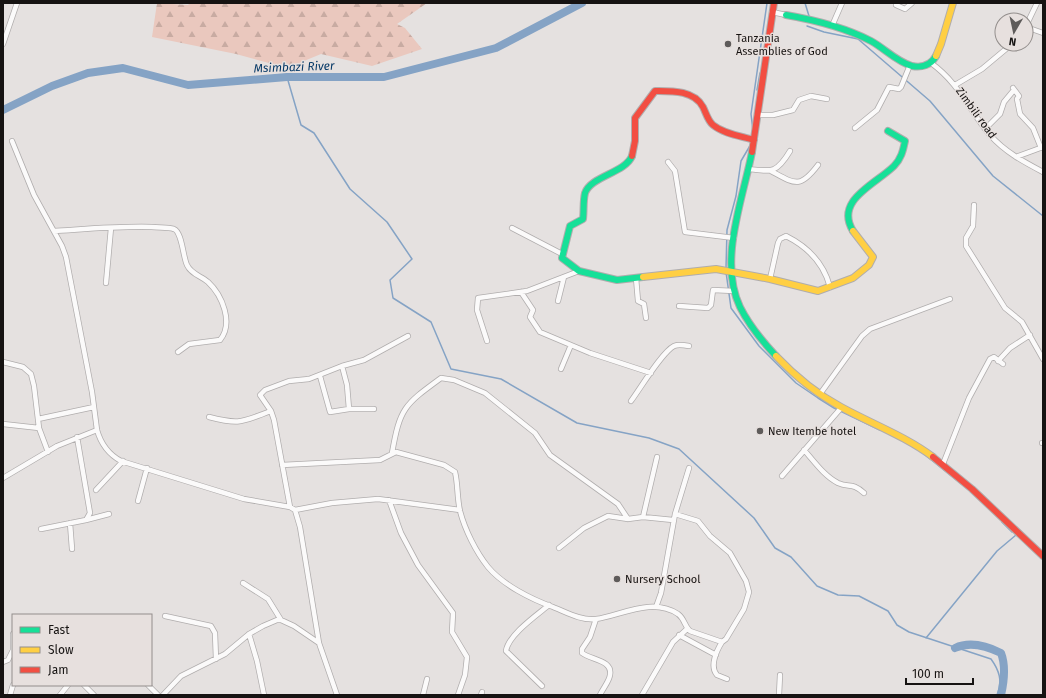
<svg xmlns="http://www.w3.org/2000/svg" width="1046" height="698" font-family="'Fira Sans',sans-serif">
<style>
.forest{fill:url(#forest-firs)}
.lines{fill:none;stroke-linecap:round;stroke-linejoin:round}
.stream{stroke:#85a3c5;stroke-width:1.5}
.river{stroke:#85a3c5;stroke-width:8}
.street-casing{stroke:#b0adad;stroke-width:6}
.fast-casing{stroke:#b0adad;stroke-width:8}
.slow-casing{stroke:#b0adad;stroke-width:8}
.jam-casing{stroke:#b0adad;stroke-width:8}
.street{stroke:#fbfafa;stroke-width:4.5}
.fast{stroke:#16e098;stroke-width:6}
.slow{stroke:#ffcf43;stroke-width:6}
.jam{stroke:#f24e42;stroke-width:6}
.poi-dot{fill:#5e5b5a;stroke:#e7e0de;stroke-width:1.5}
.labels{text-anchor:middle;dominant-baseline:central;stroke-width:3;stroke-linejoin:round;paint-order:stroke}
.poi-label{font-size:11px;fill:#161312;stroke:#e7e0de;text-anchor:start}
.street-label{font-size:11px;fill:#161312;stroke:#e7e0de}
.water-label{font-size:12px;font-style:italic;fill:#053967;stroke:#e7e0de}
</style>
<defs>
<pattern id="forest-firs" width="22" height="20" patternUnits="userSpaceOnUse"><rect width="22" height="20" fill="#eac8be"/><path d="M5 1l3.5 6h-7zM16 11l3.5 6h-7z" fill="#c8aba2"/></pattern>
</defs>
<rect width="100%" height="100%" fill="#e5e1e0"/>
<path class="forest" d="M 157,3 L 188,5 L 190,3 L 427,3 L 397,24 L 405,28 L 422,49 L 372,66 L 321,54 L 287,68 L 236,54 L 152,37 Z"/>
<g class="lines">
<path class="stream" d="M 805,3 L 809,16
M 807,26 L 824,32 L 858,39 L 930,101 L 993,176 L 1043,216
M 287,77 L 301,125 L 314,133 L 350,189 L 387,222 L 412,259 L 390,280 L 393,298 L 431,322 L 451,369 L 501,379 L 577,423 L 649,438 L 679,449 L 754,518 L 775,548 L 791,557 L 817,586 L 838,595 L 859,596 L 888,611 L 897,625 L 909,632 L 991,659 C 999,670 1003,681 997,695
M 757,90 L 760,73
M 753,131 L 751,114 L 767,3
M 726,268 L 727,230 L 736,196 L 741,161 L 751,144
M 726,272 L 731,308 L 759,346 L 796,383 L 818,398 L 834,408 L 880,430
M 883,431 L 888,433
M 924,454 L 969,490
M 1002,522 L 1012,532
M 926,638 L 997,551 L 1016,535"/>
<path class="river" d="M 3,110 L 52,86 L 88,73 L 123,68 L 188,85 L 287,77 L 384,77 L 496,48 L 582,3
M 955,648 C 970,641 987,646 1001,653 C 1006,666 1004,682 1001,695"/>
<g class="street-casing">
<path id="street" d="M 896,5 L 905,9 L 912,3
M 772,12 L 786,15
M 832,26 L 842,3
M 1026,26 L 1037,3
M 1026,27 L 1043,33
M 3,44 L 17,3
M 931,63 C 959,83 969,110 990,135 C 1005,152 1024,162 1043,172
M 955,85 L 982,69 L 1012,44
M 1013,88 L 1019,96 L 1017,99 L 1020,114 L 1033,128 L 1041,148
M 757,115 L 773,115 L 793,110 L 799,100 L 811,96 L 827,99
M 855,128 L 877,110 L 889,87 L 899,89 L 901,87 L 910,65
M 985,129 L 1000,114 L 1004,102 L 1014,90
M 12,141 L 34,195 L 62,246 L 66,257 L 92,392 L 97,430 C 101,444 108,454 121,461 L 244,499 L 290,507 L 295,510 L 332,503 L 378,499 L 460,510
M 1016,157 L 1043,147
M 668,162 L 675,171 L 685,232 L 734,238
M 748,169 C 772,172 777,173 790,151
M 771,171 C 795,184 800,189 818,165
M 974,205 L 973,226 L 966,238 L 966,246 L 1005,308 L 1022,322 L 1043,359
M 512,228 L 562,254
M 54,231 C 87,229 120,226 152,227 C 159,228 167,227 174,229 C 182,232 183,257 187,265 C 191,274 201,276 208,282 C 222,295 234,323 220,340 L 189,344 L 178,352
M 636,278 L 638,301 L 644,304 L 646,318
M 770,279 L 778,243 L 780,239 L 786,236 C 808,247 824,264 830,287
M 106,283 L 111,228
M 521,292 L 533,310 L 530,317 L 540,332 L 590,353 L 651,373
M 558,301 L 564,277
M 679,306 L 708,308 L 711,305 L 713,290 L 734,291
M 487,341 L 477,310 L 478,298 L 527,291 L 579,271
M 998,361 L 1010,348 L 1030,335
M 3,362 L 23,367 L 31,374 L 34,386 L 39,428 L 48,452
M 342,366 L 347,385 L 349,409 L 374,409
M 561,369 L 571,345
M 320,376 L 330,412 L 349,409
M 820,394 L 862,336 L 870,329 L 950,299
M 631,401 C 640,389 662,352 674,346 C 678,344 684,345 689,346
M 209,417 C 240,425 241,422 271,411
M 38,419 L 94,407
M 3,424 L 39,428
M 1042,443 L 1043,443
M 804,450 C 814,461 824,476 838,483 C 849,488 852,482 864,493
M 392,453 C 400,408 404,405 441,378 L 454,380 L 485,393 L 535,433 L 550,455 L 618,504 L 628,519
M 943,464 L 969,398 L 990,359 L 994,357 L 1003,364
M 282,465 L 380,460 L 396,452 L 444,465 L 455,472 C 458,484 457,498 460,511 C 465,530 476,552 488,567 C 503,585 531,599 553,607 C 566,612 581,621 596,619 C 622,615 652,597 678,614 C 685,619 684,626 690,631 L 722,642 L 726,639 L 744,609 L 749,592 L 746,581 L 730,553 L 710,536 L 698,521 L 675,514
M 782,476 L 841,408
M 3,478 L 57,446 L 97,430
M 96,490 L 123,461
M 389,500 L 401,533 L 418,565 L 453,613 L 452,632 L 467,657 L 465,675 L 458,695
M 138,501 L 147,468
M 290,507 L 274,420 L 271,411 L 260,395 L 265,390 L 289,381 L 309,379 L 342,366 L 364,360 L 408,336
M 295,510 L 300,527 L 319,643 L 337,695
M 643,517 L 657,457
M 86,520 L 109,514
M 70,523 L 72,549
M 41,529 L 86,520 L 90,513 L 77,437
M 559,548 L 584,528 L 608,516 L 628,519 L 643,517 L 673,520
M 243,583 L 268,599 L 281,620
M 656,607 L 661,593 L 675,514 L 689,468
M 165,616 L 211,626 L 215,633 L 216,659
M 596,619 L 590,637 L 582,649 L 582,653 C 591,660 613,660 610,675 C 609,682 603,688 600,695
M 249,634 L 257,661 L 264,695
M 679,635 L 716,655
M 722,642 C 717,650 709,666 717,675 L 727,679
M 3,662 L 8,660 L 13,650 L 13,634
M 84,685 L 94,695
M 148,685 L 158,695
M 542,686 L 506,651 C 508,635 537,615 549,605
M 10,695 L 13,685
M 60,695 L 68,685
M 163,695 L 181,676 L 225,654 L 249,634 L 263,626 L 277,620 L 281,620 L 294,626 L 319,643
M 423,695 L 427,679
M 481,695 L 482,692
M 642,695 L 673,642 L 687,629
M 779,695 L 780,675"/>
</g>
<g class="fast-casing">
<path id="fast" d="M 786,15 C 815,20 844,27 871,41 C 884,48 897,62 912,66 C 922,68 931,65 936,56
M 752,152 C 743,199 718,261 740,307 C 749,325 762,341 776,356
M 632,156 C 625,173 591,176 585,193 C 583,201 584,211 583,219 L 570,226 L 562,258 L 579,271 L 617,280 L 643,277
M 853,231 C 834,200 876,184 894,166 C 901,159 903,151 905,141 L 888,131"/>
</g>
<g class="slow-casing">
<path id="slow" d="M 936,56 L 941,44 L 953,3
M 643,277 L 716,269 L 770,279 L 818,291 L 853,278 L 869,265 L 873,257 L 853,231
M 776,356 C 795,376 817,394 841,407 C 872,424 905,436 933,457"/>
</g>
<g class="jam-casing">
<path id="jam" d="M 752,152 L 774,3
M 632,156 L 635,141 L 635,118 L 655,91 C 671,91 694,90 703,107 C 706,113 708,121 713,125 C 724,134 741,136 754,140
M 933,457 L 972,489 L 1043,556"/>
</g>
<use href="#street" class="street"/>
<use href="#fast" class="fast"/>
<use href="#slow" class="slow"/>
<use href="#jam" class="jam"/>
</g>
<g class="poi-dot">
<circle cx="728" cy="44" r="4"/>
<circle cx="760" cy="431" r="4"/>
<circle cx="617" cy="579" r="4"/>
</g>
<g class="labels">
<g class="poi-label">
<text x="736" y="38">Tanzania<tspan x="736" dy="13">Assemblies of God</tspan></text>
<text x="768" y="431">New Itembe hotel</text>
<text x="625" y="579">Nursery School</text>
</g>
<g class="street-label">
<text transform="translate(976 113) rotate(54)">Zimbili road</text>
</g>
<g class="water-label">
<text transform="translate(294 67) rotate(-2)">Msimbazi River</text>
</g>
</g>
<rect width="1046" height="698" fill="none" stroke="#161312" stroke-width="8"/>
<rect x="12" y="614" width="140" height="72" fill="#e7e0de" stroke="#938e8c"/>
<rect x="20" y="627" width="20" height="6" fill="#16e098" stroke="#938e8c"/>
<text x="48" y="634" font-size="12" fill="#161312">Fast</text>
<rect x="20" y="647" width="20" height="6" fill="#ffcf43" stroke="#938e8c"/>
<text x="48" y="654" font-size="12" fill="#161312">Slow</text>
<rect x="20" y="667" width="20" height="6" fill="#f24e42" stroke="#938e8c"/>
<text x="48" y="674" font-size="12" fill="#161312">Jam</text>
<g transform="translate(1014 32) rotate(189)"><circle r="19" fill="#e7e0de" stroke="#938e8c"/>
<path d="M0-3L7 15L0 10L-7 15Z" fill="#5e5b5a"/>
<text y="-6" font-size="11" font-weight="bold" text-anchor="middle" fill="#161312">N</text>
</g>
<path d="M906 678v6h67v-6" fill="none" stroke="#161312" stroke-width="2"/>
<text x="912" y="678" font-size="12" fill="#161312" stroke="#e7e0de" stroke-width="3" paint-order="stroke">100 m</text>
</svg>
